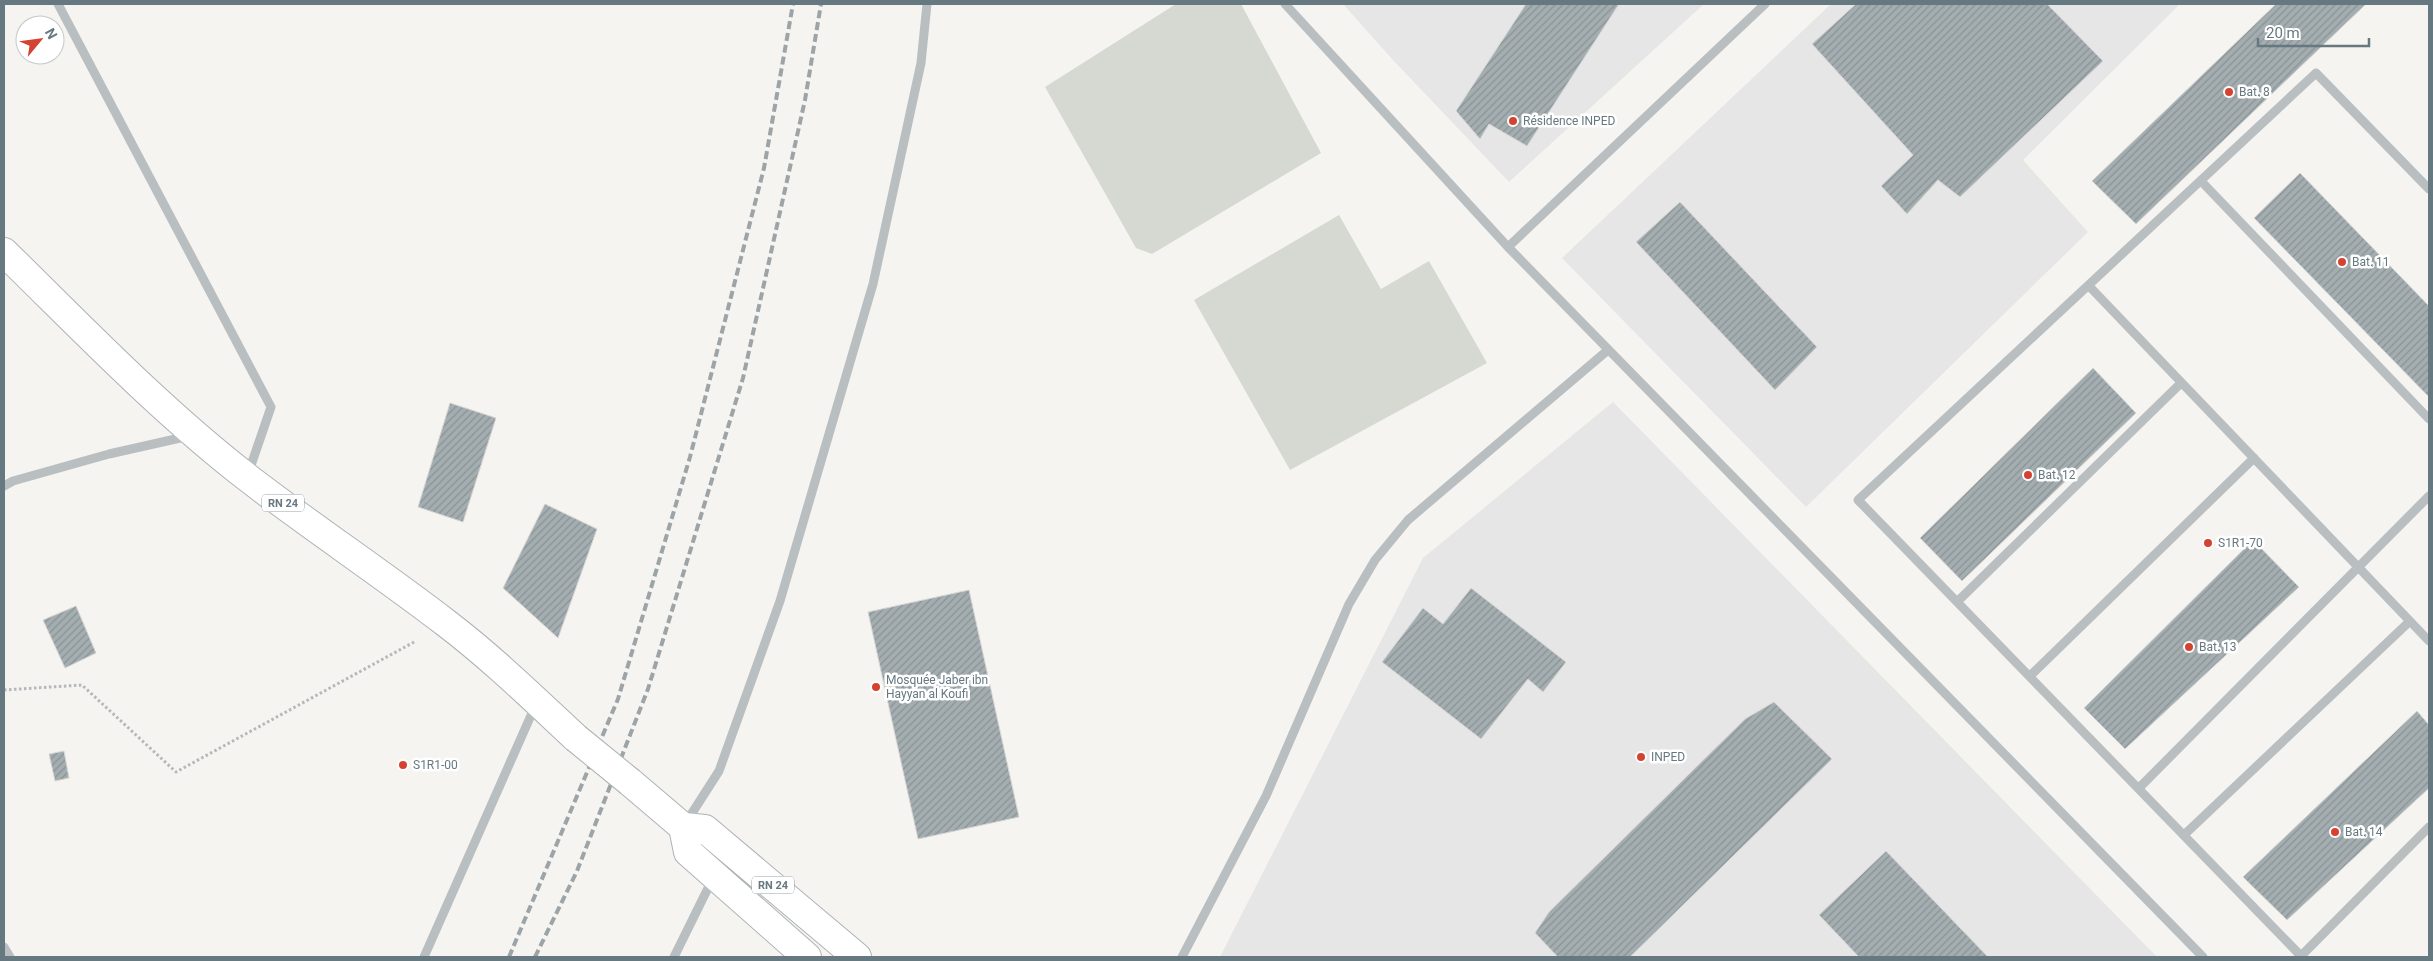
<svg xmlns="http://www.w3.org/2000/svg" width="2433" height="961" font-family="Roboto,sans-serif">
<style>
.built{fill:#e5e6e5}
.pitch{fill:#d5d9d1}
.building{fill:url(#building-hatch);stroke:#d6d6d4}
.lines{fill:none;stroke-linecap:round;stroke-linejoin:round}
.major-casing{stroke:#adb3b6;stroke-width:30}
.path{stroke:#b4b8ba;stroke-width:3;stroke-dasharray:2.5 2.5;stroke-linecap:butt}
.minor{stroke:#b9bfc1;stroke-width:9}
.major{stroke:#fff;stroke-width:28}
.rail{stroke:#9ca4a7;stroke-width:4;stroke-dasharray:8 4;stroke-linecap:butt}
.major-bridge-casing{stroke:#adb3b6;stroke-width:30;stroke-linecap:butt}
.major-bridge{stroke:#fff;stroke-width:28}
.poi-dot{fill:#d44232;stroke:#fff;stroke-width:2}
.labels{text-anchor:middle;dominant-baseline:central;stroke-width:5;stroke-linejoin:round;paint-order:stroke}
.shield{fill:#fff;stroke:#94a0a6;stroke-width:1}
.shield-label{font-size:11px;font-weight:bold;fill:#667880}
.poi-label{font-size:12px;fill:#667880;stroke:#fff;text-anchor:start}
</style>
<defs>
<pattern id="building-hatch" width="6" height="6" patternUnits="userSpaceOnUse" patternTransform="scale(1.25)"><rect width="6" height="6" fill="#a4adb0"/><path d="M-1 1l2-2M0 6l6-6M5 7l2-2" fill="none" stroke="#899294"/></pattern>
</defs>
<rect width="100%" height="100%" fill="#f5f4f1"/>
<path class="built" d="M 1343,4 L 1704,4 L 1509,182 L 1393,60 Z
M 1831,4 L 2180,4 L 2023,160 L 2088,232 L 1806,507 L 1562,258 Z
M 1613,402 L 2157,957 L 1220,957 L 1423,558 Z"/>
<path class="pitch" d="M 1176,4 L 1241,4 L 1321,153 L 1152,254 L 1136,248 L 1045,87 Z
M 1339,215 L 1381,289 L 1429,261 L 1487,363 L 1290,470 L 1194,300 Z"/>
<path class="building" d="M 1526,4 L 1619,4 L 1527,146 L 1489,124 L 1480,139 L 1456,111 Z
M 1856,4 L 2047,4 L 2103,61 L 1960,197 L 1938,180 L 1907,214 L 1881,186 L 1913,155 L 1812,44 Z
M 2276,4 L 2366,4 L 2136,224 L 2092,181 Z
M 2300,173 L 2429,306 L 2429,397 L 2254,218 Z
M 1680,202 L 1817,347 L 1775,390 L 1636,242 Z
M 2093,368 L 2136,413 L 1962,581 L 1920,538 Z
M 450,403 L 496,418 L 463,522 L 418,507 Z
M 545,504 L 597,529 L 558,638 L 503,588 Z
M 2253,540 L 2299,587 L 2125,749 L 2084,708 Z
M 1471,588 L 1566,662 L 1543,692 L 1528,679 L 1481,739 L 1382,662 L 1423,608 L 1443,624 Z
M 969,590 L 1019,817 L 918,839 L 868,612 Z
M 76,606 L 96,653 L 65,668 L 43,620 Z
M 1774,702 L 1832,759 L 1630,957 L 1558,957 L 1535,933 L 1549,912 L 1745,719 Z
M 2417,711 L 2429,725 L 2429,788 L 2287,920 L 2243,877 Z
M 64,751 L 69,778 L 55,781 L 49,754 Z
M 1886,851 L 1988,957 L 1859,957 L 1819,915 Z"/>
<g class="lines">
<g class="major-casing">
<path id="major" d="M 4,252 C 83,329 160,410 248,478 C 313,528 381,573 446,623 C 492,658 534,699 576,738
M 630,782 L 683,827 L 705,829 L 857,957
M 683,827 L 688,852 L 807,957"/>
</g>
<path class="path" d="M 4,690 L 82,685 L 176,772 L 416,641"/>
<path class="minor" d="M 58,4 L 271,407 L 248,474
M 1285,4 L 1508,247 L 2203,957
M 2201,181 L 2429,419
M 2429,189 L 2316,73 L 1858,500 L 2301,956 L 2429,827
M 1508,247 L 1765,4
M 2089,286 L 2429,641
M 4,486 L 13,481 L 109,454 L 189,436
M 1958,601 L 2181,383
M 2030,676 L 2254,458
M 2139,788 L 2429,496
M 685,824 L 719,771 L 780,601 L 873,284 L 921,63 L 927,4
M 2184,835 L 2410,621
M 4,947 L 10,957
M 424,957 L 536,704
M 674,957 L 713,878
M 1182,957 L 1266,796 L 1349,604 L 1375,560 L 1408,520 L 1608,350"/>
<use href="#major" class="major"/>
<path class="rail" d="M 509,957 L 618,699 L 690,457 L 764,168 L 793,4
M 535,957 L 577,871 L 648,689 L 743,378 L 805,100 L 821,4"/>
<g class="major-bridge-casing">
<path id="major-bridge" d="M 576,738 L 630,782"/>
</g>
<use href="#major-bridge" class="major-bridge"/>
</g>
<g class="poi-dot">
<circle cx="2229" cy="92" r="5"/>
<circle cx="1513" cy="121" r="5"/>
<circle cx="2342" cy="262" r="5"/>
<circle cx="2028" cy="475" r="5"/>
<circle cx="2208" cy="543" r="5"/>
<circle cx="2189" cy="647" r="5"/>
<circle cx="876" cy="687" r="5"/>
<circle cx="1641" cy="757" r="5"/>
<circle cx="403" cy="765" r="5"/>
<circle cx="2335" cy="832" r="5"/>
</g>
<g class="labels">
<g class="shield">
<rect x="262" y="494.5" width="42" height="17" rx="4"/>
<rect x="752" y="876.5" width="42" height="17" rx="4"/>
</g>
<g class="shield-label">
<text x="283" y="503">RN 24</text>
<text x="773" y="885">RN 24</text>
</g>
<g class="poi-label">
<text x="2239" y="92">Bat. 8</text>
<text x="1523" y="121">Résidence INPED</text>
<text x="2352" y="262">Bat. 11</text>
<text x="2038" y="475">Bat. 12</text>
<text x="2218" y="543">S1R1-70</text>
<text x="2199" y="647">Bat. 13</text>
<text x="886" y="680">Mosquée Jaber ibn<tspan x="886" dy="14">Hayyan al Koufi</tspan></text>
<text x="1651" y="757">INPED</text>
<text x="413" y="765">S1R1-00</text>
<text x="2345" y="832">Bat. 14</text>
</g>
</g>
<rect width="2433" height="961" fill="none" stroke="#667880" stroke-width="10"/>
<g transform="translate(40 40) rotate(61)"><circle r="24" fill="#ffffff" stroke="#c2c9cc"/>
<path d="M0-4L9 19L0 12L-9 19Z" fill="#d44232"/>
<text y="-8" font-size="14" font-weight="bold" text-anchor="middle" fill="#667880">N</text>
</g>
<path d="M2258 38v8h111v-8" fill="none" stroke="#667880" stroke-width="2.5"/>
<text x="2266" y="38" font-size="15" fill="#667880" stroke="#ffffff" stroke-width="4" paint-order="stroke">20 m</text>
</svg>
